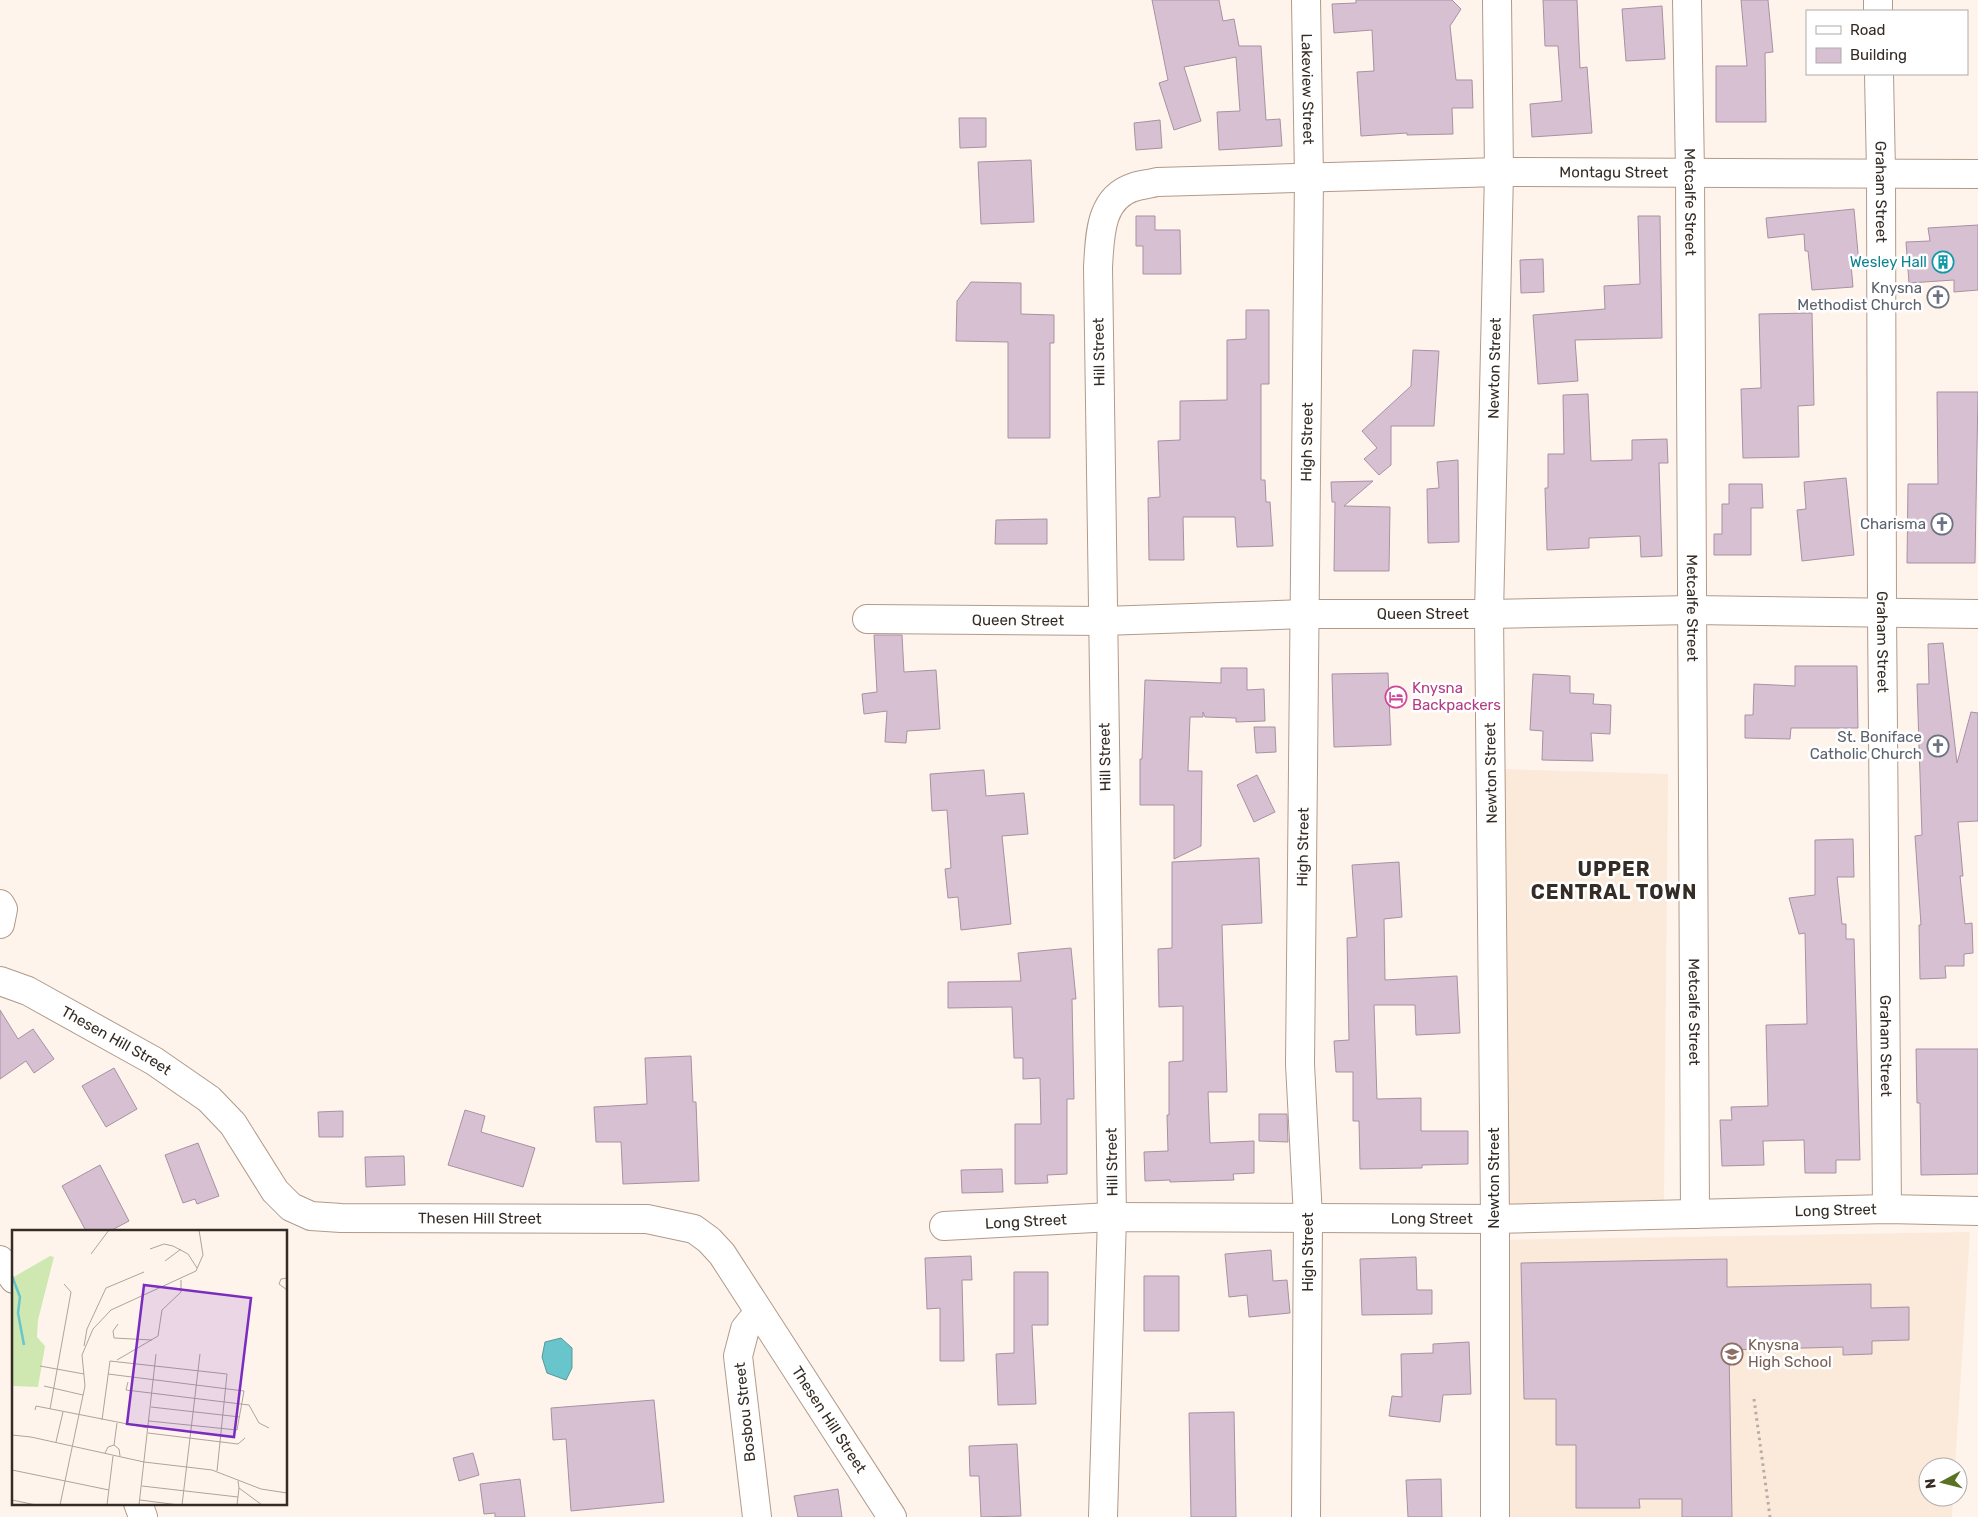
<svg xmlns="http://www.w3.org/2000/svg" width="1978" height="1517" font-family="Rubik,sans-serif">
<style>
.built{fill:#fbe9da}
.water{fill:#68c5cb;stroke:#599799}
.building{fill:#d8c0d3;stroke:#a791a2}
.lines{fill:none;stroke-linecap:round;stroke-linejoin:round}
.minor-casing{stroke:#b19a89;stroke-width:30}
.path{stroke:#b6aca5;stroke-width:3;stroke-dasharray:2.5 4;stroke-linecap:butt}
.minor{stroke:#fff;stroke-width:28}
.labels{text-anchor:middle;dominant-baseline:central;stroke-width:5;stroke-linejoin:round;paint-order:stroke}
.street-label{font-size:15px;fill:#352c25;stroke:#fff}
.culture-label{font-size:15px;fill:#0d838f;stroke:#fff;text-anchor:end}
.worship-label{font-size:15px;fill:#5b616d;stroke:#fff;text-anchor:end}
.hotel-label{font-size:15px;fill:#b23c85;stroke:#fff;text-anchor:start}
.education-label{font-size:15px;fill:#785e54;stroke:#fff;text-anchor:start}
.district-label{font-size:20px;font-weight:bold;letter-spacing:1px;fill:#352c25;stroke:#fff}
.inset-river{fill:none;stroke:#68c5cb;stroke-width:2.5}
.inset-road{fill:none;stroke:#aea49c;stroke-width:1}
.view{fill:#7b2cbf;fill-opacity:0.15;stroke:#7b2cbf;stroke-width:2.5}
.inset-edge{fill:none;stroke:#352c25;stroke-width:2.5}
</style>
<rect width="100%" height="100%" fill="#fef4ec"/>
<path class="built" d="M 1503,769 L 1668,774 L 1664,1201 L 1504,1206 Z
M 1970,1232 L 1955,1467 L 1928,1467 L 1928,1497 L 1953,1497 L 1952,1517 L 1502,1517 L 1502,1240 Z"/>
<path class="water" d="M 561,1338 L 572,1348 L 572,1368 L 566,1380 L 547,1373 L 542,1357 L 545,1342 Z"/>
<path class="building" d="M 1152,0 L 1219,0 L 1223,21 L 1234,19 L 1239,46 L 1261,46 L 1266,120 L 1280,119 L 1282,146 L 1219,150 L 1217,112 L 1240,111 L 1236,57 L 1184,67 L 1201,121 L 1174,130 L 1159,83 L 1168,80 Z
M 1356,0 L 1452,0 L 1461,9 L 1450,26 L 1456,80 L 1472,80 L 1473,108 L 1452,108 L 1453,134 L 1407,135 L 1407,133 L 1361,136 L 1357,72 L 1374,71 L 1372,30 L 1334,33 L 1332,4 L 1356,3 Z
M 1543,0 L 1577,0 L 1580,68 L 1587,67 L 1592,133 L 1532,137 L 1530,104 L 1562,101 L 1558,46 L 1545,46 Z
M 1741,0 L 1768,0 L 1773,52 L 1765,53 L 1766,122 L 1716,122 L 1716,66 L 1747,66 Z
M 1662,6 L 1665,59 L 1626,61 L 1622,9 Z
M 959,118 L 986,118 L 986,147 L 960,148 Z
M 1160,120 L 1162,148 L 1136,150 L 1134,123 Z
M 1031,160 L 1034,222 L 981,224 L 978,162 Z
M 1854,209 L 1859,264 L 1851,264 L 1853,287 L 1812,290 L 1808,251 L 1805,251 L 1804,234 L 1768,238 L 1766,218 Z
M 1136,216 L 1155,216 L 1155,230 L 1180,230 L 1181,274 L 1143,274 L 1143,246 L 1136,246 Z
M 1638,216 L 1660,216 L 1662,338 L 1575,340 L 1578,381 L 1538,384 L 1533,315 L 1605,309 L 1604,286 L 1640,284 Z
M 1978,225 L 1978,290 L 1954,292 L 1954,280 L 1909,283 L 1906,242 L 1930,241 L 1928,228 Z
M 1543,259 L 1544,292 L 1521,293 L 1520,260 Z
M 971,282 L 1021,283 L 1021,314 L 1054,315 L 1054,343 L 1050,343 L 1050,438 L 1008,438 L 1008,342 L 956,341 L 957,301 Z
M 1246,310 L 1269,310 L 1269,384 L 1261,384 L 1261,480 L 1265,480 L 1266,502 L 1270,502 L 1273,546 L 1237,547 L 1235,517 L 1183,517 L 1184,560 L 1149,560 L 1148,498 L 1160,497 L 1158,441 L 1180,440 L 1180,401 L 1227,400 L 1227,340 L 1246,339 Z
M 1812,313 L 1814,405 L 1798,406 L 1799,457 L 1743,458 L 1741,389 L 1761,388 L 1759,314 Z
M 1413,350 L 1439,351 L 1434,426 L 1391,426 L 1391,465 L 1379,475 L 1364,459 L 1377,448 L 1362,431 L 1411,386 Z
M 1937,392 L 1978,392 L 1975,563 L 1907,563 L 1908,484 L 1938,484 Z
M 1588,394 L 1591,461 L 1632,460 L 1632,440 L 1667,439 L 1668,463 L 1659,463 L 1662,556 L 1641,557 L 1640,536 L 1589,538 L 1589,548 L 1547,550 L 1545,488 L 1548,488 L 1548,454 L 1564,454 L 1563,395 Z
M 1458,460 L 1459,542 L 1428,543 L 1427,489 L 1439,488 L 1437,462 Z
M 1846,478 L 1854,555 L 1802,561 L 1797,510 L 1806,509 L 1804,482 Z
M 1373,481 L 1344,506 L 1390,507 L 1389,571 L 1334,571 L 1335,502 L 1332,502 L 1331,482 Z
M 1729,484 L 1762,484 L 1763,508 L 1751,508 L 1751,555 L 1714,555 L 1714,534 L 1722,534 L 1722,504 L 1729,504 Z
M 1047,519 L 1047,544 L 995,544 L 996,520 Z
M 874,635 L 902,635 L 904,672 L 936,670 L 940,729 L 907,731 L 906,743 L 885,742 L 887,711 L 864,714 L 862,694 L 877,692 Z
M 1943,643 L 1957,763 L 1971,712 L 1978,713 L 1978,821 L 1958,822 L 1963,876 L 1960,876 L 1965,924 L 1972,923 L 1973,953 L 1964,954 L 1964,966 L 1945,966 L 1946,978 L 1920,979 L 1919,925 L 1921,925 L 1915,836 L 1922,835 L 1917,684 L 1929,684 L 1928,644 Z
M 1795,666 L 1857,666 L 1858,728 L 1791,728 L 1790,739 L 1745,738 L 1745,715 L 1753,715 L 1754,684 L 1795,686 Z
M 1221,668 L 1247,668 L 1247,690 L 1264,689 L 1265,721 L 1236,722 L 1236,718 L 1205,717 L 1203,712 L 1203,717 L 1190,717 L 1188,771 L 1202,771 L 1201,846 L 1174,859 L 1174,805 L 1140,805 L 1140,759 L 1142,759 L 1145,680 L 1221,683 Z
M 1388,673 L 1391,745 L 1334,747 L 1332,674 Z
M 1533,674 L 1570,676 L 1570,693 L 1594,694 L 1593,704 L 1611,705 L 1610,734 L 1591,733 L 1593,761 L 1542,760 L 1543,731 L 1530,730 Z
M 1254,727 L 1275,727 L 1276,752 L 1256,753 Z
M 984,770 L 986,796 L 1024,793 L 1028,834 L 1002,836 L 1011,924 L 961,930 L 958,897 L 948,898 L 945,869 L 951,868 L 947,810 L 932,811 L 930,774 Z
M 1257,775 L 1275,812 L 1254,822 L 1237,785 Z
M 1853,839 L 1854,877 L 1837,877 L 1842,924 L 1846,924 L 1846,939 L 1854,939 L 1860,1160 L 1836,1160 L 1836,1173 L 1805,1173 L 1804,1140 L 1763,1141 L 1764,1165 L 1722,1166 L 1720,1120 L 1732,1120 L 1731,1107 L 1768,1106 L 1766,1025 L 1807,1024 L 1805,933 L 1799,934 L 1789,898 L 1815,895 L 1815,840 Z
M 1259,858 L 1262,923 L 1222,925 L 1227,1092 L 1208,1092 L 1210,1143 L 1254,1141 L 1254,1173 L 1233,1174 L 1234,1180 L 1170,1182 L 1170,1180 L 1145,1181 L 1144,1152 L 1168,1151 L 1167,1115 L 1169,1115 L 1169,1062 L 1183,1061 L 1183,1006 L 1159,1007 L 1158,949 L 1172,948 L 1172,862 Z
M 1399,862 L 1402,917 L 1384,919 L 1385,980 L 1457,976 L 1460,1033 L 1416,1035 L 1415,1005 L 1374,1005 L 1377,1099 L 1421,1098 L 1421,1131 L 1468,1131 L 1468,1164 L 1422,1165 L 1422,1168 L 1360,1169 L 1359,1121 L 1353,1121 L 1353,1072 L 1336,1072 L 1334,1041 L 1349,1040 L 1347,938 L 1357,937 L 1352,865 Z
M 1071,948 L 1076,999 L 1072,999 L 1074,1099 L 1067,1099 L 1067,1174 L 1047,1175 L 1048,1183 L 1015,1184 L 1015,1124 L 1041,1124 L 1040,1078 L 1023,1079 L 1023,1058 L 1014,1058 L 1012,1007 L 948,1008 L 948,982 L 1021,981 L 1018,953 Z
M 0,1010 L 18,1039 L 33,1029 L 54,1059 L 34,1073 L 26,1061 L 0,1079 Z
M 1916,1049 L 1978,1049 L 1978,1174 L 1921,1175 L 1920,1103 L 1917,1103 Z
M 691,1056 L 693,1102 L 696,1102 L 699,1181 L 623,1184 L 621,1142 L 596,1142 L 594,1107 L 647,1104 L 645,1058 Z
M 114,1068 L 137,1109 L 106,1127 L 82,1086 Z
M 465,1110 L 485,1116 L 481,1132 L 535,1148 L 523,1187 L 448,1165 Z
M 343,1111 L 343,1137 L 319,1137 L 318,1112 Z
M 1259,1114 L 1287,1114 L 1288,1142 L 1259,1141 Z
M 198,1143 L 219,1196 L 197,1204 L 195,1199 L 183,1203 L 165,1155 Z
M 404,1156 L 405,1185 L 366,1187 L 365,1157 Z
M 100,1165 L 129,1221 L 110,1231 L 86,1231 L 62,1186 Z
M 1002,1169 L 1003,1192 L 962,1193 L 961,1170 Z
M 1271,1250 L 1273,1281 L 1287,1280 L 1290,1313 L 1249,1317 L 1247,1295 L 1229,1297 L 1225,1254 Z
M 971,1256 L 972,1280 L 962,1280 L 964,1361 L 940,1361 L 940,1308 L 927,1309 L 925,1258 Z
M 1416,1257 L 1417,1290 L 1432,1290 L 1432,1314 L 1362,1315 L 1360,1259 Z
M 1727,1259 L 1727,1287 L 1871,1284 L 1871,1308 L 1909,1307 L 1909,1340 L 1872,1341 L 1872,1354 L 1843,1355 L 1843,1347 L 1729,1350 L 1732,1517 L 1682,1517 L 1682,1499 L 1639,1499 L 1640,1508 L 1576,1508 L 1576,1445 L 1556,1445 L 1556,1399 L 1524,1399 L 1521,1263 Z
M 1014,1272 L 1048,1272 L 1048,1325 L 1032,1325 L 1036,1404 L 998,1405 L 996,1354 L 1014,1353 Z
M 1144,1276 L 1179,1276 L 1179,1331 L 1144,1331 Z
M 1469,1342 L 1471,1394 L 1443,1395 L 1440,1422 L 1389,1416 L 1392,1396 L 1402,1397 L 1401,1354 L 1433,1353 L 1433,1344 Z
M 654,1400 L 664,1502 L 571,1511 L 566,1439 L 553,1440 L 551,1408 Z
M 1234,1412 L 1236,1517 L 1191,1517 L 1189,1413 Z
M 1017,1444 L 1021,1516 L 981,1517 L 979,1476 L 970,1476 L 969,1446 Z
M 473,1453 L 479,1475 L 459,1481 L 453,1458 Z
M 520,1479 L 525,1517 L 495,1517 L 495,1513 L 484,1514 L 480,1484 Z
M 1441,1479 L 1442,1517 L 1408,1517 L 1406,1480 Z
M 838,1489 L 842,1517 L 798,1517 L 794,1496 Z"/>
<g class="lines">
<g class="minor-casing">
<g id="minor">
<path id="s1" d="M 1306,0 L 1309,177 L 1300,1064 L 1308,1217 L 1306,1517"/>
<path id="s2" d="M 1687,0 L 1690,172 L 1695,1214"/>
<path d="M 1878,0 L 1878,11"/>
<path id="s3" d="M 1879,74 L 1881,172 L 1882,613 L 1887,1209"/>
<path id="s4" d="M 867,619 L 1103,621 L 1305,614 L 1489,614 L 1692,610 L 1978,614"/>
<path d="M 0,904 L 3,909 L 0,924"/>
<path id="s5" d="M 0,981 L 28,991 L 154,1061 L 209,1099 L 233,1124 L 275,1191 L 291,1207 L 311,1216 L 341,1218 L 647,1219 L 694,1229 L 709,1240 L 722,1254 L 892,1517"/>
<path id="s6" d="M 944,1226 L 1112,1217 L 1495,1219 L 1887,1209 L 1978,1211"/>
<path d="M 0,1260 L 14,1279"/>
<path d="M 138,1503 L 143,1517"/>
<path d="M 757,1517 L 738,1356 L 745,1329 L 759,1312"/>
<path id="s7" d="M 1103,1517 L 1112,1217 L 1098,267 C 1100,237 1099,198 1134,187 C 1141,185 1149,184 1157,182 L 1499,172 L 1978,174"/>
<path id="s8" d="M 1495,1517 L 1495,1219 L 1489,614 L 1499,172 L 1497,0"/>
</g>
</g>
<path class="path" d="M 1754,1399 L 1770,1517"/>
<use href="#minor" class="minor"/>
</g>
<defs>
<g id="building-ring" transform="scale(1.125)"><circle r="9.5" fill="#fff" stroke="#0f9aa8" stroke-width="1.5"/><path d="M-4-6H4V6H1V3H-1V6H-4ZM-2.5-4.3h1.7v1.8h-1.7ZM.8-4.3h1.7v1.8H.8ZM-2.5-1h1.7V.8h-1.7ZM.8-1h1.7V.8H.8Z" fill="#0f9aa8"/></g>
<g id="church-ring" transform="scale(1.125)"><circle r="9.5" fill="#fff" stroke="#6b7280" stroke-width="1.5"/><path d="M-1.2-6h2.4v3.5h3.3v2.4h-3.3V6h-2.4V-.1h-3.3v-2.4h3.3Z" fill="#6b7280"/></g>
<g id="hotel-ring" transform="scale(1.125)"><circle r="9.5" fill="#fff" stroke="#d1479c" stroke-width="1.5"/><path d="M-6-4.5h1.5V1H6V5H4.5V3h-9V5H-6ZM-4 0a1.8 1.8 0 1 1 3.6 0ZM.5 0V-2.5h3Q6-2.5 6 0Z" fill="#d1479c"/></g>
<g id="school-ring" transform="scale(1.125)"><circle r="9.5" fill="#fff" stroke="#8d6e63" stroke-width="1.5"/><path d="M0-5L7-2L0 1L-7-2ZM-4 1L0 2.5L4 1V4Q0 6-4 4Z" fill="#8d6e63"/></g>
</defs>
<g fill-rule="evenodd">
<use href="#building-ring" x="1943" y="262"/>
<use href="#church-ring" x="1938" y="297"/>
<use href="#church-ring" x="1942" y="524"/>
<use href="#hotel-ring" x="1396" y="697"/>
<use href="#church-ring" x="1938" y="746"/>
<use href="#school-ring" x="1732" y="1354"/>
</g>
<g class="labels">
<g class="street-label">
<text stroke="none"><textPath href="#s1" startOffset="89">Lakeview Street</textPath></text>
<text stroke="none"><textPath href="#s7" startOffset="1825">Montagu Street</textPath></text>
<text stroke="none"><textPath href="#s3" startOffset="118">Graham Street</textPath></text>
<text stroke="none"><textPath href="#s2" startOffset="202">Metcalfe Street</textPath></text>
<text transform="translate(1099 352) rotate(-91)">Hill Street</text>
<text stroke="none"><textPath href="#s8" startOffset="1149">Newton Street</textPath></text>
<text transform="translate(1307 442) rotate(-89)">High Street</text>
<text stroke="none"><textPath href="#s2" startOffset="608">Metcalfe Street</textPath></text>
<text stroke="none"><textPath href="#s4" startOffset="556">Queen Street</textPath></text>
<text stroke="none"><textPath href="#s4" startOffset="151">Queen Street</textPath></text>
<text stroke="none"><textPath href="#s3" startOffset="568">Graham Street</textPath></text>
<text transform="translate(1105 757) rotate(-91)">Hill Street</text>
<text transform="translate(1491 773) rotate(-91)">Newton Street</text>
<text transform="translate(1303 847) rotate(-89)">High Street</text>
<text stroke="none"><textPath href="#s2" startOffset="1012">Metcalfe Street</textPath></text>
<text stroke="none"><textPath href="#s5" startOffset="131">Thesen Hill Street</textPath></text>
<text stroke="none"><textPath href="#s3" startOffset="972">Graham Street</textPath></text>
<text transform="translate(1112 1162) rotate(-91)">Hill Street</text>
<text transform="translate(1494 1178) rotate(-90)">Newton Street</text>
<text stroke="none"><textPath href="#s6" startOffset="892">Long Street</textPath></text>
<text stroke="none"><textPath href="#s6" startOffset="488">Long Street</textPath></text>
<text stroke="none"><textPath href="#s5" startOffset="568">Thesen Hill Street</textPath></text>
<text stroke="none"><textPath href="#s6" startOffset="82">Long Street</textPath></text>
<text transform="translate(1308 1252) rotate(-90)">High Street</text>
<text transform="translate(745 1412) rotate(-96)">Bosbou Street</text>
<text stroke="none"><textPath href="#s5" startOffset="1018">Thesen Hill Street</textPath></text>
</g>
<g class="culture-label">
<text x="1927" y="262">Wesley Hall</text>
</g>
<g class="worship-label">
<text x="1922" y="288">Knysna<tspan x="1922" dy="17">Methodist Church</tspan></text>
<text x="1926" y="524">Charisma</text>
<text x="1922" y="737">St. Boniface<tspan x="1922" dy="17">Catholic Church</tspan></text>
</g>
<g class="hotel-label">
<text x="1412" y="688">Knysna<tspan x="1412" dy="17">Backpackers</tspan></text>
</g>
<g class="education-label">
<text x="1748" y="1345">Knysna<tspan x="1748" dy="17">High School</tspan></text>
</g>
<g class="district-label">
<text x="1614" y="869">UPPER<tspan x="1614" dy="23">CENTRAL TOWN</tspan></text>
</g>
</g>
<g transform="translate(12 1230)">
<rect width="275" height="275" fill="#fef4ec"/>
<path d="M 38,26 L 42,27 L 26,90 L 25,107 L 33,116 L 26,157 L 0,156 L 0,48 Z" fill="#cfe8b2"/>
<path class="inset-river" d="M 0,46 L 8,67 L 6,83 L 12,115"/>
<path class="inset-road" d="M 138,19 L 152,14 L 161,16 L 176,24 L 185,38M 79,24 L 97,0M 153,31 L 169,19M 275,48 L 269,49 L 267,54 L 275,60M 106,94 L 101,101 L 102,108 L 140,110M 72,116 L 75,99 L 94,58 L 132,42M 105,130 L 146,106 L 150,80 L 169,62 L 169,50M 28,136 L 72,144M 96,144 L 232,161 L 225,200 L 137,191M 116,152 L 114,160 L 237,175 L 247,193 L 257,198M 32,156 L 71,165M 139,177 L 228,187M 38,179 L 59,62 L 52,54M 23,180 L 24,176 L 136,198M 90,190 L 98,131 L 215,144 L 205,241M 136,203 L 226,214 L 233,208M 0,205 L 19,207 L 132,232 L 200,240 L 249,259 L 275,263M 44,212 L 51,182M 102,215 L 105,193M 93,223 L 96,217 L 102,215 L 107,219 L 108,226M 0,240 L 97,260M 226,251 L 227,258 L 250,275M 130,256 L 226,267M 0,270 L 24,275M 128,270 L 167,275M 48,275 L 73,156 L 70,125 L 81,99 L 99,80 L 184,41 L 191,25 L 187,0M 95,275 L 101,226M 127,275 L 144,124M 170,275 L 188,124M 225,275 L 227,258"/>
<path class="view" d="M 132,55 L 239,68 L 222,207 L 115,194 Z"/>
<rect width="275" height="275" class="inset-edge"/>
</g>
<rect x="1806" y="10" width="162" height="65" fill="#ffffff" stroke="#aeaba8"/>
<rect x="1816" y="26" width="25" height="8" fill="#ffffff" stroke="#aeaba8"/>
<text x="1850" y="35" font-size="15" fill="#352c25">Road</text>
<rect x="1816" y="48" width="25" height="15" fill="#d8c0d3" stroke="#aeaba8"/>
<text x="1850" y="60" font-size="15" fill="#352c25">Building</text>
<g transform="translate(1943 1482) rotate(263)"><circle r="24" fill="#ffffff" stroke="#aeaba8"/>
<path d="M0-4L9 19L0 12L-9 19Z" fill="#5a7224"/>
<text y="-8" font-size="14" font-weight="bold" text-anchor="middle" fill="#352c25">N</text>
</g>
</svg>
